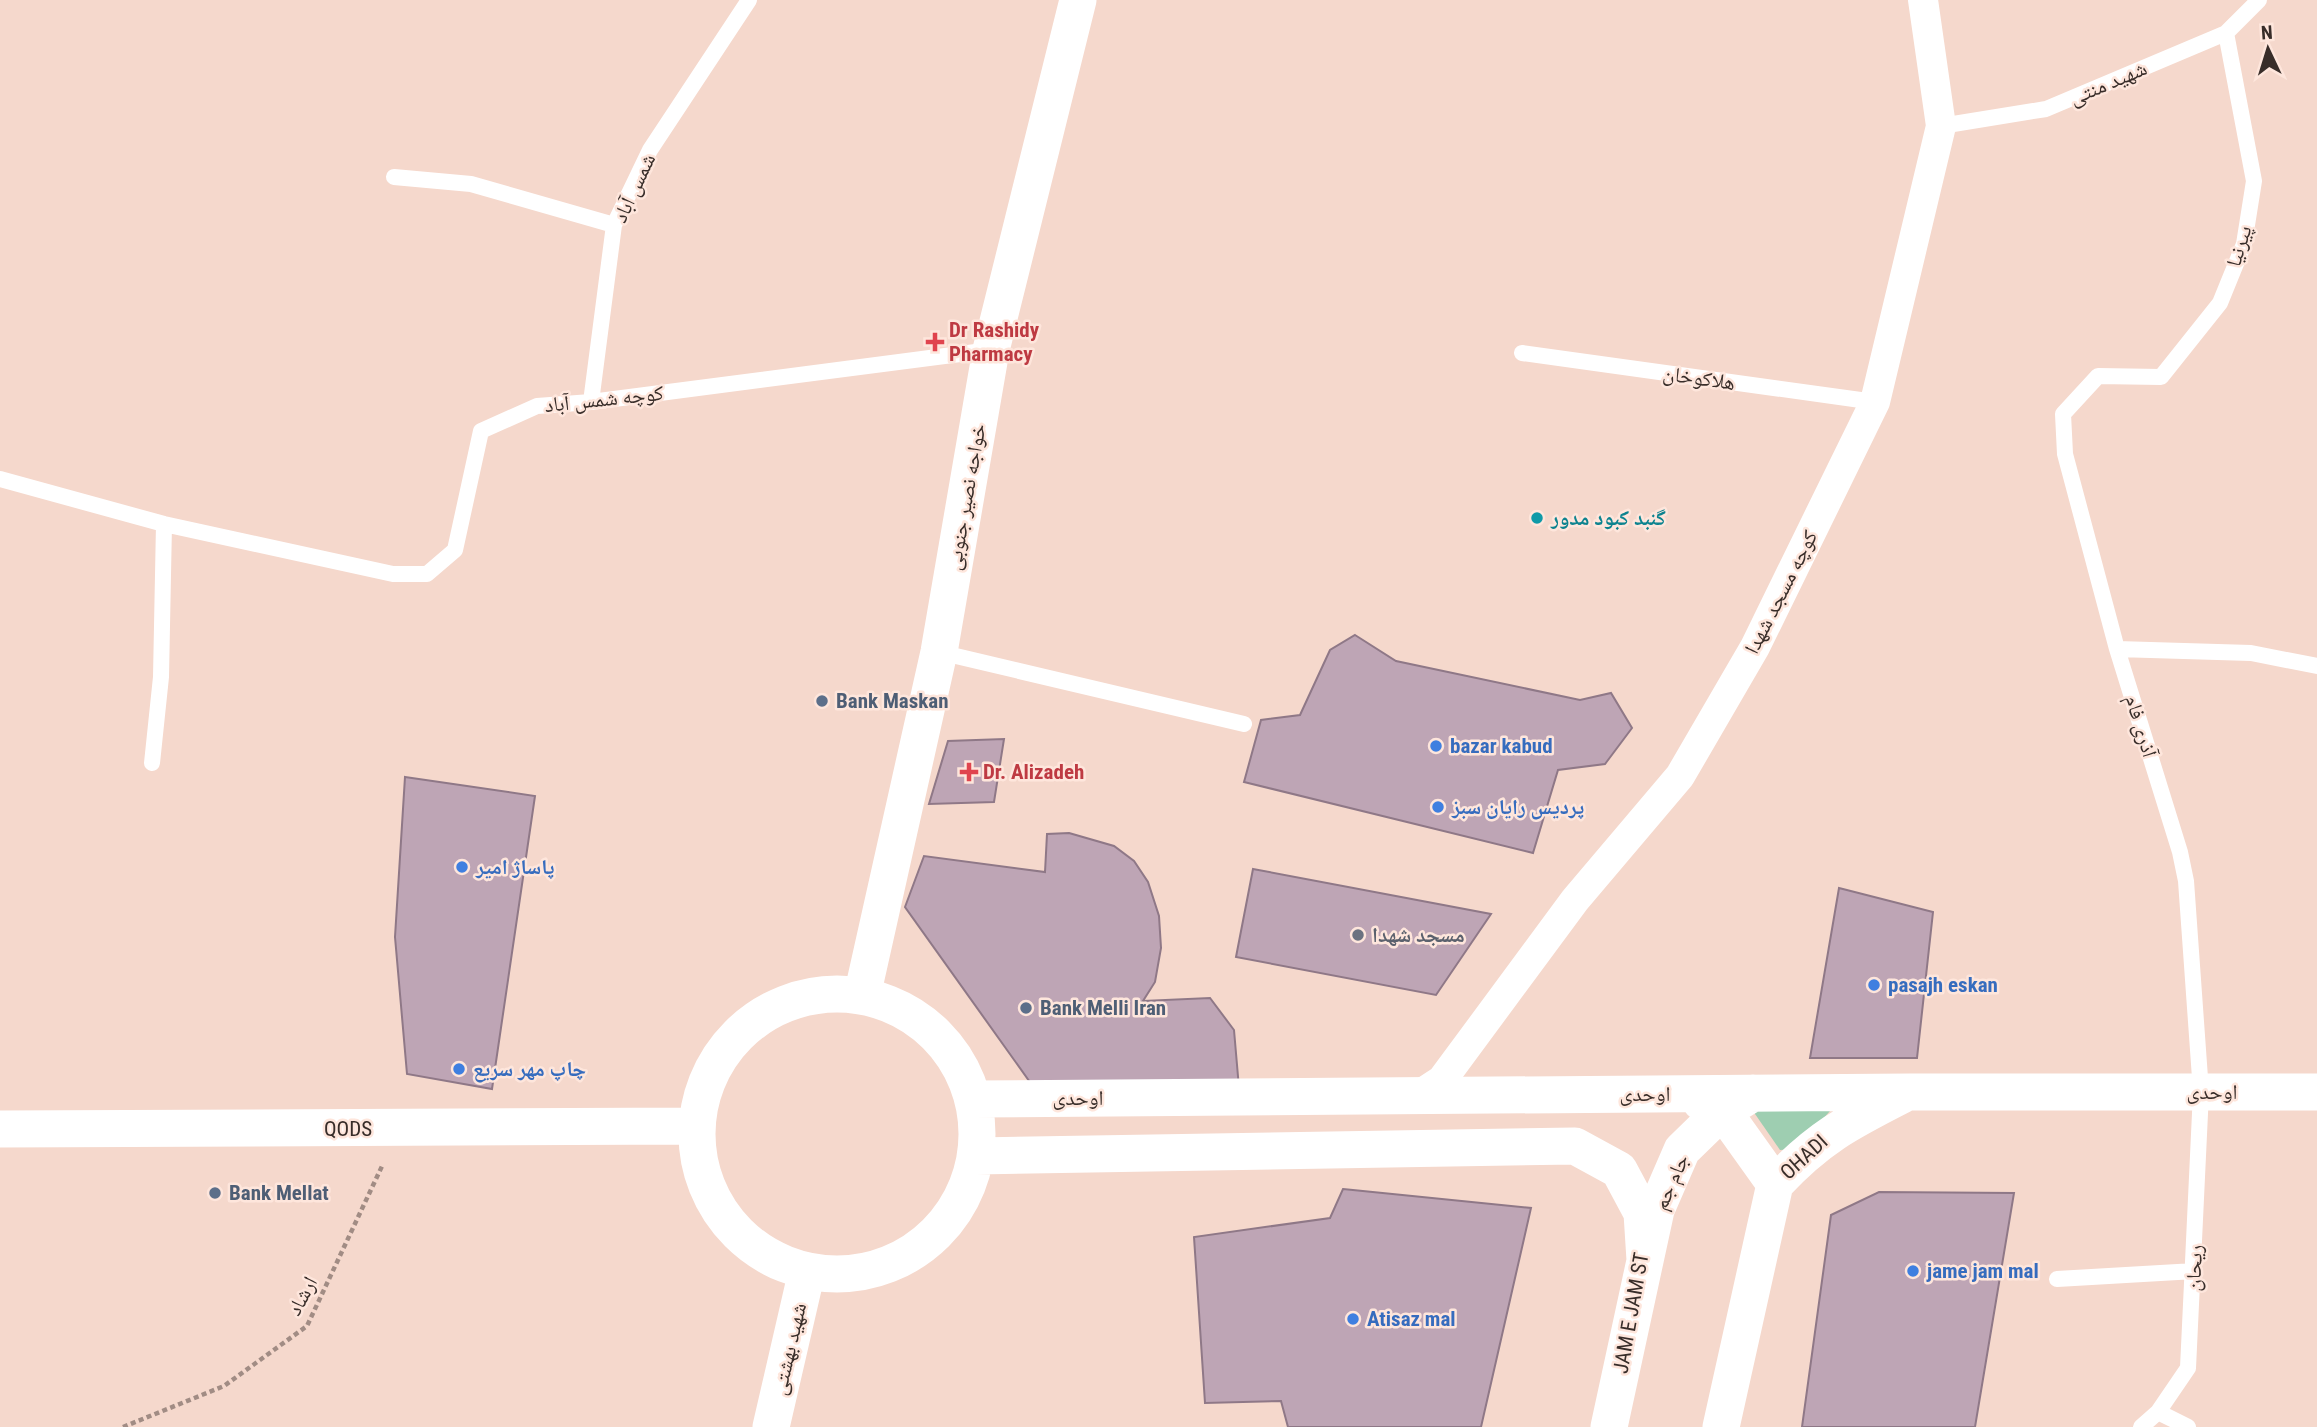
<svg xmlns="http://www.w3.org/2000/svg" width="2317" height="1427" font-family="'Roboto Condensed','Noto Naskh Arabic',sans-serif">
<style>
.green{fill:#9eceb1}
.building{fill:#bea5b5;stroke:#8f7887;stroke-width:2}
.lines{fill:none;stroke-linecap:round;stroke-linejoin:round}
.path{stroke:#a18c84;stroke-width:4.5;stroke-dasharray:5 3.5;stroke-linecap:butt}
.service{stroke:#fff;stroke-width:16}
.minor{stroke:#fff;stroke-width:30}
.tertiary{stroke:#fff;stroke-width:37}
.health-dot{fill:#e0444e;stroke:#fee6dc;stroke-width:2.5}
.culture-dot{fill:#0f9aa8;stroke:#fee6dc;stroke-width:2.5}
.service-dot{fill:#5c6f8a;stroke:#fee6dc;stroke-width:2.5}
.shop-dot{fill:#3f7fe0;stroke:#fee6dc;stroke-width:2.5}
.worship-dot{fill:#6b7280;stroke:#fee6dc;stroke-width:2.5}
.labels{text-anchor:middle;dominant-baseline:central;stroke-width:5;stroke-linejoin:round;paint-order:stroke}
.street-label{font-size:21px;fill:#382d29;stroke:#fee6dc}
.health-label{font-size:21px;font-weight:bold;fill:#be3a42;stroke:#fee6dc;text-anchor:start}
.culture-label{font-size:21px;font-weight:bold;fill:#0d838f;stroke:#fee6dc;text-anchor:start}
.service-label{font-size:21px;font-weight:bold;fill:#4e5e75;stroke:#fee6dc;text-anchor:start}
.shop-label{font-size:21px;font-weight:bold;fill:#366cbe;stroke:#fee6dc;text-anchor:start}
.worship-label{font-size:21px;font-weight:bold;fill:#5b616d;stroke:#fee6dc;text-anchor:start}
</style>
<rect width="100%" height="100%" fill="#f5d8cc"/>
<path class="green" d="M 1746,1101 L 1839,1101 L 1796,1149 L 1780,1150 Z"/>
<path class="building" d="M 1355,635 L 1396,661 L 1580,700 L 1611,693 L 1632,728 L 1605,764 L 1558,770 L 1533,853 L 1244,782 L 1261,720 L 1300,715 L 1330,650 Z
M 1004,739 L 994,802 L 929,804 L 948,741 Z
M 405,777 L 535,796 L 492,1089 L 407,1074 L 395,937 Z
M 1069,833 L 1114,846 L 1134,861 L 1148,882 L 1159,916 L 1161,948 L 1155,982 L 1143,1001 L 1210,998 L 1234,1030 L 1239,1088 L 1032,1085 L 905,907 L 924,856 L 1045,872 L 1047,834 Z
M 1253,869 L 1491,914 L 1436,995 L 1236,957 Z
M 1839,888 L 1933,912 L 1917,1058 L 1810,1058 Z
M 1343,1189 L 1531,1208 L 1481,1427 L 1288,1427 L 1281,1401 L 1205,1403 L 1194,1237 L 1330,1218 Z
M 1879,1192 L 2014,1193 L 1975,1427 L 1802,1427 L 1831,1215 Z"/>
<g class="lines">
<path class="path" d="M 123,1427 L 224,1386 L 307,1326 L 383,1164"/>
<path class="service" d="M 1941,126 L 2046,109 L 2226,33 L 2259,0
M 394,177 L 471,184 L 614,225
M 1522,353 L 1875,402
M 591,402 L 614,225 L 650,150 L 749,0
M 0,479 L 164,524 L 393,574 L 427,574 L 455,550 L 481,431 L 537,406 L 591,402 L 991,350
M 2117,649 L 2251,653 L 2317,666
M 939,652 L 1244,724
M 152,763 L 161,677 L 164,524
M 2057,1279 L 2195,1271
M 2158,1412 L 2188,1427
M 2141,1427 L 2158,1412 L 2188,1368 L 2201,1092 L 2186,881 L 2180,852 L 2117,649 L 2065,454 L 2063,414 L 2098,376 L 2161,377 L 2220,303 L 2244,244 L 2254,181 L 2226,33"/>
<path class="minor" d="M 1419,1095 L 1442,1080 L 1575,900 L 1680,776 L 1755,647 L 1875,402 L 1941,126 L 1923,0"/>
<path class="tertiary" d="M697 1134a140 140 0 1 1 280 0a140 140 0 1 1-280 0Z
M 862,996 L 939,652 L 991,350 L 1078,0
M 973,1099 L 1910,1092 L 2317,1092
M 1701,1102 L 1730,1121 L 1775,1184
M 0,1129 L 696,1126
M 976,1156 L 1575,1146 L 1619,1170 L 1642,1213 L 1645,1260
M 1775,1184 C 1818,1138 1847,1123 1902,1095
M 771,1427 L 807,1271
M 1609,1427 L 1656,1210 L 1682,1150 L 1719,1114 L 1753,1093
M 1721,1427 L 1775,1184"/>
</g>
<g class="health-dot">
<path d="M931.5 331.5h7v7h7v7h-7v7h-7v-7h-7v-7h7z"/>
<path d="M965.5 761.5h7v7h7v7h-7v7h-7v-7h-7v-7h7z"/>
</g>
<circle class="culture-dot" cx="1537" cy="518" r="7"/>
<g class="service-dot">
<circle cx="822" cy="701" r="7"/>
<circle cx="1026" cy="1008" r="7"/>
<circle cx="215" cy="1193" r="7"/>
</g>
<g class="shop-dot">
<circle cx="1436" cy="746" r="7"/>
<circle cx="1438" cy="807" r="7"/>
<circle cx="462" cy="867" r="7"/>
<circle cx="1874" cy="985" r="7"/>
<circle cx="459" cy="1069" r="7"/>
<circle cx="1913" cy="1271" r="7"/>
<circle cx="1353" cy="1319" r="7"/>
</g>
<circle class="worship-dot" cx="1358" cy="935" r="7"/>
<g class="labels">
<g class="street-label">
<text transform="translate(2108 83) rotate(-23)">شهید منتی</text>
<text transform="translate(634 188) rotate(-65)">شمس آباد</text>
<text transform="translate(2239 246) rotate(-73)">پیرنیا</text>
<text transform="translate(1699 378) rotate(8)">هلاکوخان</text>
<text transform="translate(604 399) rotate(-6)">کوچه شمس آباد</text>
<text transform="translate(966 497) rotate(-80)">خواجه نصیر جنوبی</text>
<text transform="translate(1781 592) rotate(-63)">کوچه مسجد شهدا</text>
<text transform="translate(2141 726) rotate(73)">آذری فام</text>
<text x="2212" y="1092">اوحدی</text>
<text x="1645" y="1094">اوحدی</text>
<text x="1078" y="1098">اوحدی</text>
<text x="348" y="1129">QODS</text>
<text transform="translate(1804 1157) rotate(-42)">OHADI</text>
<text transform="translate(1671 1182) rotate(-66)">جام جم</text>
<text transform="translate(2194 1268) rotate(-87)">ریحان</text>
<text transform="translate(302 1296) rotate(-62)">ارشاد</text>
<text transform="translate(1631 1313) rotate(-80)">JAM E JAM ST</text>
<text transform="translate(789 1349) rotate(-77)">شهید بهشتی</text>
</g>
<g class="health-label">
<text x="949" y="330">Dr Rashidy<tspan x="949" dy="24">Pharmacy</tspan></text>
<text x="983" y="772">Dr. Alizadeh</text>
</g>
<g class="culture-label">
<text x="1551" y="518">گنبد کبود مدور</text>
</g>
<g class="service-label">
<text x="836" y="701">Bank Maskan</text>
<text x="1040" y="1008">Bank Melli Iran</text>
<text x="229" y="1193">Bank Mellat</text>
</g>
<g class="shop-label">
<text x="1450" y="746">bazar kabud</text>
<text x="1452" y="807">پردیس رایان سبز</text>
<text x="476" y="867">پاساژ امیر</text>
<text x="1888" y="985">pasajh eskan</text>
<text x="473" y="1069">چاپ مهر سریع</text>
<text x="1927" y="1271">jame jam mal</text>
<text x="1367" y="1319">Atisaz mal</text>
</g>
<g class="worship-label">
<text x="1372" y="935">مسجد شهدا</text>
</g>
</g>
<g transform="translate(2268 49) rotate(356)" stroke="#fee6dc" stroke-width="5" paint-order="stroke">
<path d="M0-5L12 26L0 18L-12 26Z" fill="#382d29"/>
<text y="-10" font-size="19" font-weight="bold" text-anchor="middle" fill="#382d29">N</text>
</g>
</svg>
